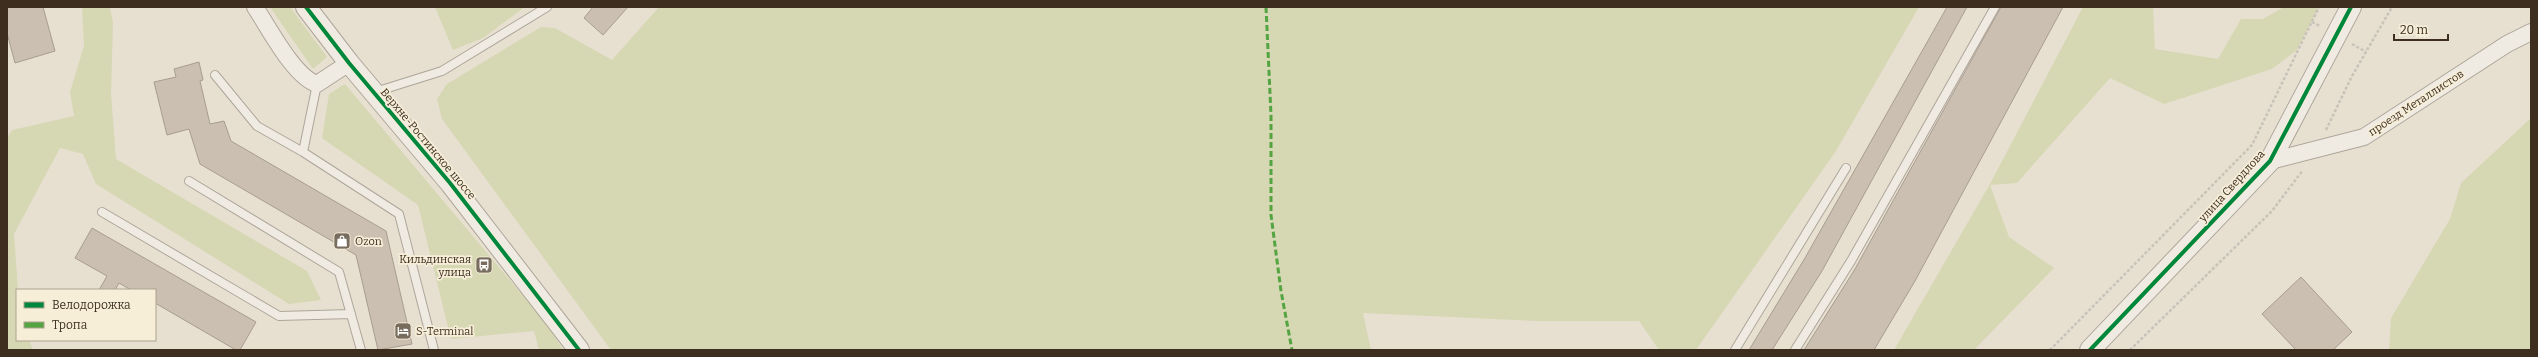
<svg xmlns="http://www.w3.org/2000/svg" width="2538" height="357" font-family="Bitter,serif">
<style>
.green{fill:#d6d7b3}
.building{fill:#cbbfb2;stroke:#a89c90}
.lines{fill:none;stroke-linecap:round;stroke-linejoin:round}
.service-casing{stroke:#ada599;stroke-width:10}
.minor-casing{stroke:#ada599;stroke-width:18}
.tertiary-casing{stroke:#ada599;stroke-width:22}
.path{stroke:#c8c2b9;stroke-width:2.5;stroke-dasharray:3 2;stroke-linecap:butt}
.service{stroke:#efebe3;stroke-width:8}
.minor{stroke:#efebe3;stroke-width:16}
.tertiary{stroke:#efebe3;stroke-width:20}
.quiet{stroke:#54a441;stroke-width:3;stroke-dasharray:6 3;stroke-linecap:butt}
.cycleway-casing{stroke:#f7eed8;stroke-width:6}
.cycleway{stroke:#00873e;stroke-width:4}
.labels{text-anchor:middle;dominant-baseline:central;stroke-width:3.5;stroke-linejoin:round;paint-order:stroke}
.street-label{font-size:11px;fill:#3d2e20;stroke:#f7eed8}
.poi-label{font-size:11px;fill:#3d2e20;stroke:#f7eed8;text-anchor:start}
</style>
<rect width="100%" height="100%" fill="#e7e0d1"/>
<path class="green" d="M 82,7 L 110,7 L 113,23 L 111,93 L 116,159 L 307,271 L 321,300 L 289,304 L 96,184 L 83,154 L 60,148 L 14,234 L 18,290 L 17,340 L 29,340 L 33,350 L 7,350 L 7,138 L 12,130 L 74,116 L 70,92 L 84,46 Z
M 270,7 L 290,7 L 327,57 L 313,69 Z
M 435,7 L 525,7 L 483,38 L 453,50 Z
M 659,7 L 1919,7 L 1836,151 L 1696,350 L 1659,350 L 1639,321 L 1536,321 L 1363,313 L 1371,350 L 611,350 L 442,119 L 437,99 L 447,84 L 541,27 L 555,28 L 612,60 Z
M 2083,7 L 2153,7 L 2155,49 L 2218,59 L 2241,19 L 2263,19 L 2284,7 L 2319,7 L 2297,50 L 2272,69 L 2164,104 L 2110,78 L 2017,183 L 1990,185 L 2009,237 L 2054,268 L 1974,350 L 1894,350 L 1990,184 Z
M 345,84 L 546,323 L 563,350 L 539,350 L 534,331 L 451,339 L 418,205 L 322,138 L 329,94 Z
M 2531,118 L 2531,350 L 2389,350 L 2391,318 L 2450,219 L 2461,183 Z"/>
<path class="building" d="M 7,7 L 43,7 L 55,51 L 15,63 L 7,33 Z
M 593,7 L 628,7 L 603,35 L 584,18 Z
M 1947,7 L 1967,7 L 1822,271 L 1772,350 L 1749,350 L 1805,258 Z
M 2001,7 L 2063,7 L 1915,281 L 1874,350 L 1804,350 L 1855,269 Z
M 199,62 L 203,80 L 200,81 L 210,124 L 224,121 L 231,141 L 386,231 L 412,344 L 378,350 L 356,255 L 200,164 L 189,129 L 167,135 L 154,82 L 176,77 L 174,69 Z
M 92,228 L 256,322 L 240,350 L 236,350 L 155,303 L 155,290 L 131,290 L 119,283 L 115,290 L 99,290 L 107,276 L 75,258 Z
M 2301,277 L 2352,332 L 2333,350 L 2296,350 L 2262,314 Z"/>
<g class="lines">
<g class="service-casing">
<path id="service" d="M 215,75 L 257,126 L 303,152
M 317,84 L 303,152 L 399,214 L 434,350
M 375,92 L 442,71 L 547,7
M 189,181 L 339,272 L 361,350
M 102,212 L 279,316 L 351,314
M 1735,350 L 1846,168
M 1795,350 L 1851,261 L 1995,7"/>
</g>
<g class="minor-casing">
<path id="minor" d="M 255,7 C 269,28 294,77 317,84 L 349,63
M 2270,161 L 2364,137 L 2507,44 L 2531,32"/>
</g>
<g class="tertiary-casing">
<path id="tertiary" d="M 306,7 L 349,63 L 450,183 L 579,350
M 2090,350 L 2270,161 L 2351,7"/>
</g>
<path class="path" d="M 2312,22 L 2320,26
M 2352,44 L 2366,52
M 2326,130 L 2352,76 L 2392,7
M 2050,350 L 2252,145 L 2319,7
M 2130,350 L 2272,211 L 2303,170"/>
<use href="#service" class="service"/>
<use href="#minor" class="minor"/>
<use href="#tertiary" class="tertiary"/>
<path class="quiet" d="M 1266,7 L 1271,115 L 1271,215 L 1281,291 L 1292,350"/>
<g class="cycleway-casing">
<path id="cycleway" d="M 306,7 L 349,63 L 450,183 L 579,350
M 2090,350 L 2270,161 L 2351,7"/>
</g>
<use href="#cycleway" class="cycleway"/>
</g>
<defs>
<g id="shop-square" transform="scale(0.9)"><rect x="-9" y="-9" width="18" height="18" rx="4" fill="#786c5e" stroke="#f7eed8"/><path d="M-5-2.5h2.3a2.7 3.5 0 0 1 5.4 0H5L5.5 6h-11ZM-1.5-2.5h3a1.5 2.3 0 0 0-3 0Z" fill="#fff"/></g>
<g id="bus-square" transform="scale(0.9)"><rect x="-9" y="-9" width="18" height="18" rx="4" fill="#786c5e" stroke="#f7eed8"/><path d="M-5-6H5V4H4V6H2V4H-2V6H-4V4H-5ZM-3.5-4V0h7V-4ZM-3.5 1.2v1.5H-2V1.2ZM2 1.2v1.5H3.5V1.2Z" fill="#fff"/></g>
<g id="hotel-square" transform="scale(0.9)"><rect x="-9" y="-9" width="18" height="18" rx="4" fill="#786c5e" stroke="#f7eed8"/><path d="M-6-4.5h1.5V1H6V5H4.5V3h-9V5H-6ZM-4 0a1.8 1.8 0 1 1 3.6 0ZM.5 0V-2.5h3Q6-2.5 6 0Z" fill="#fff"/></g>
</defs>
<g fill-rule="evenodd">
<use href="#shop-square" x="342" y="241"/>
<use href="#bus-square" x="484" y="265"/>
<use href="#hotel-square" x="403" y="331"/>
</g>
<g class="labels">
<g class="street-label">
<text transform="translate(2416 103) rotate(-33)">проезд Металлистов</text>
<text transform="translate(428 144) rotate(50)">Верхне-Ростинское шоссе</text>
<text transform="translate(2232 186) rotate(-48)">улица Свердлова</text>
</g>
<g class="poi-label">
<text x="355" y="241">Ozon</text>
<text x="471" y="259" text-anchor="end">Кильдинская<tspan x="471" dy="13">улица</tspan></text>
<text x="416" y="331">S-Terminal</text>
</g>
</g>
<rect width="2538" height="357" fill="none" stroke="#3d2e20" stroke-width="16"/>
<rect x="16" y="289" width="140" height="52" fill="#f7eed8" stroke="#ada18e"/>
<rect x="24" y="302" width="20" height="6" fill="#00873e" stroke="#ada18e"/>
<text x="52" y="309" font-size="12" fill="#3d2e20">Велодорожка</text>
<rect x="24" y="322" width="20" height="6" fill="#54a441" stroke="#ada18e"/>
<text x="52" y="329" font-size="12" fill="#3d2e20">Тропа</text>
<path d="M2394 34v6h54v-6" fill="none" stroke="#3d2e20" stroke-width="2"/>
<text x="2400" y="34" font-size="12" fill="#3d2e20" stroke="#f7eed8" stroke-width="3" paint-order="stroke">20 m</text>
</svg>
